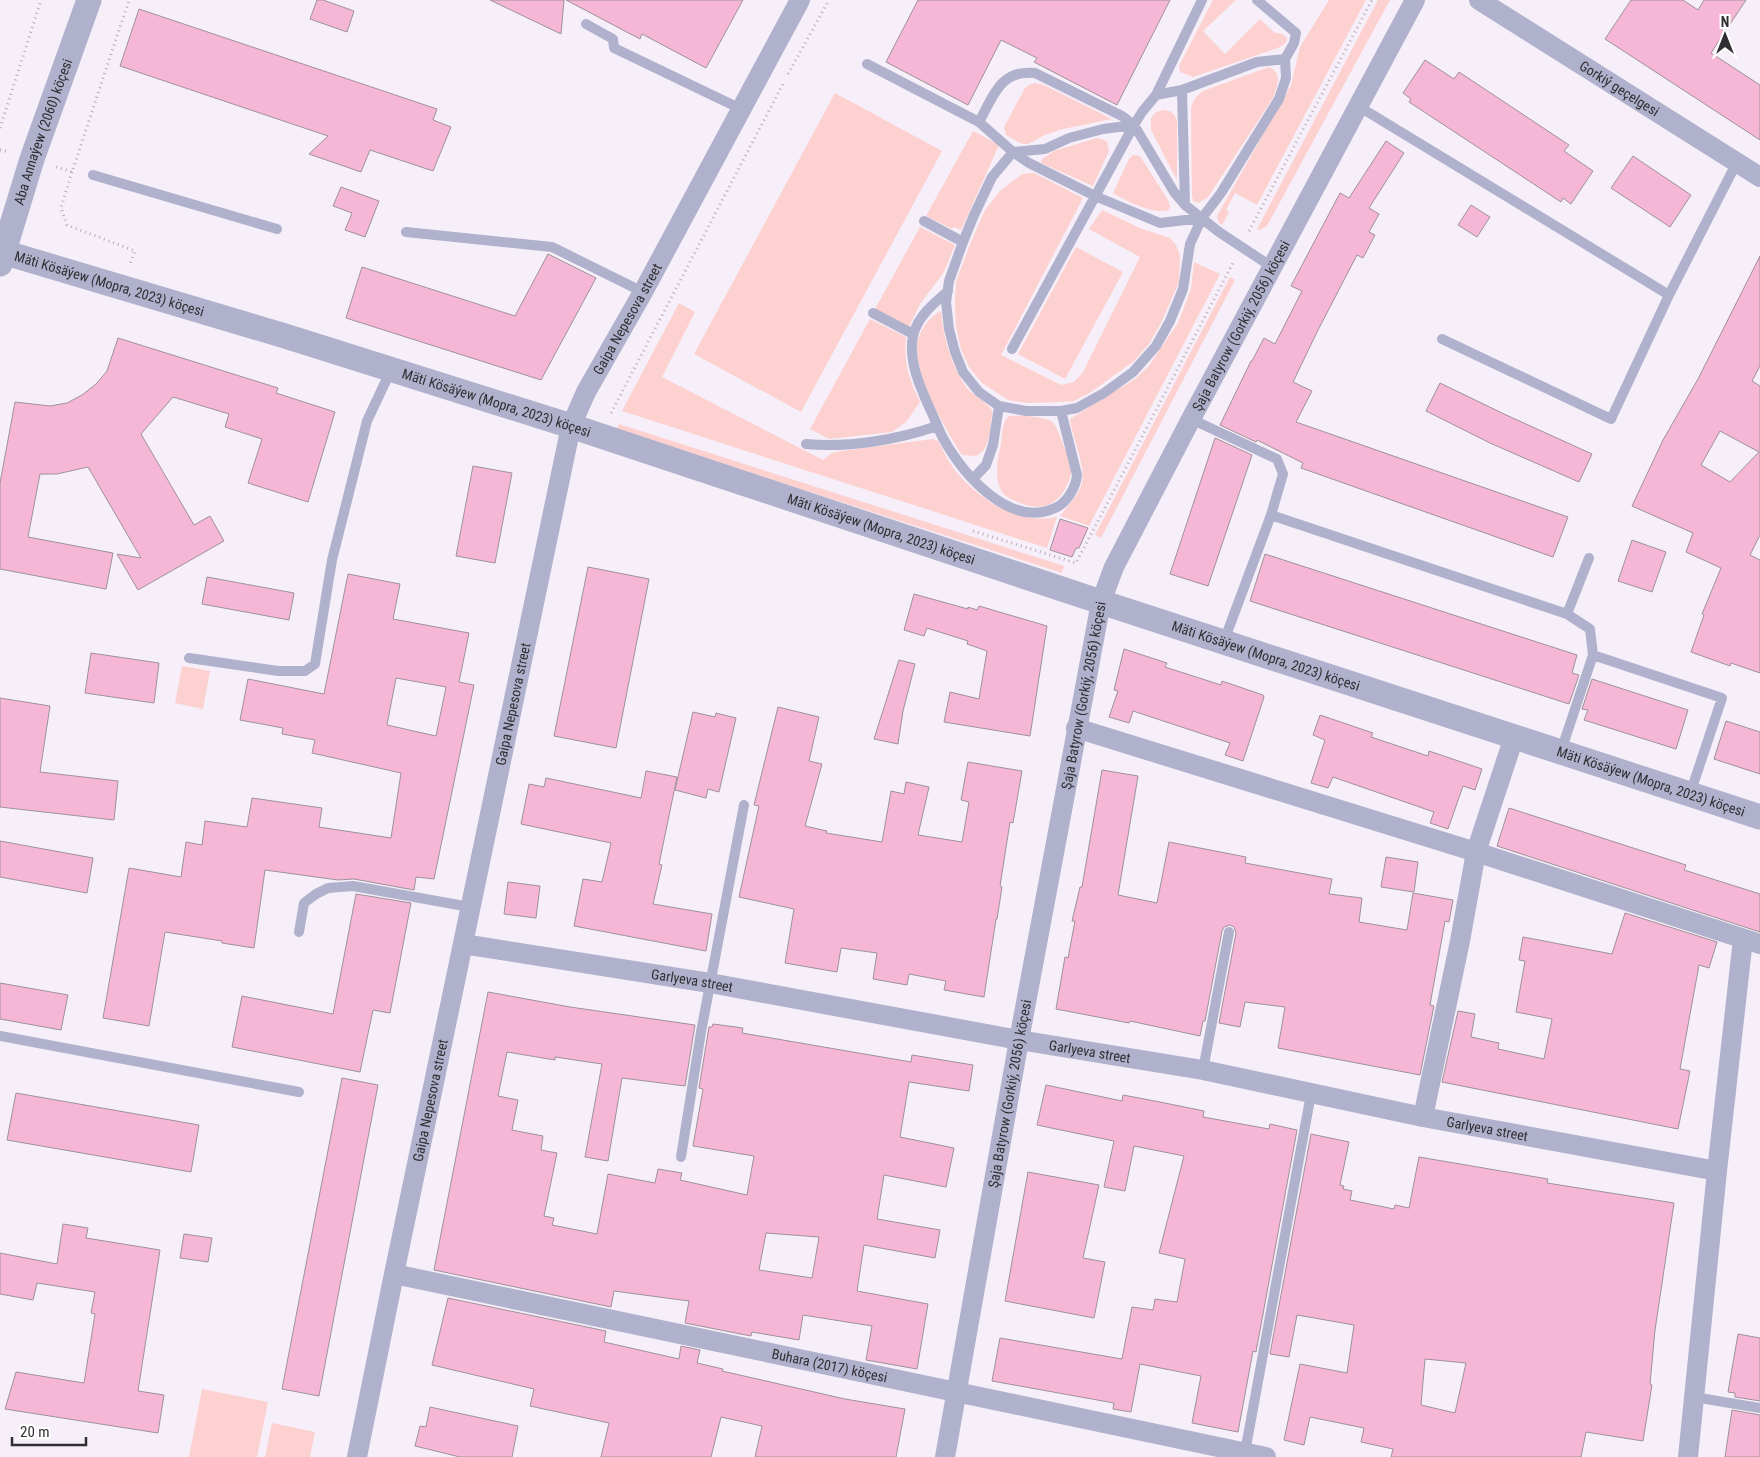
<svg xmlns="http://www.w3.org/2000/svg" width="1760" height="1457" font-family="'Roboto Condensed',sans-serif">
<style>
.green{fill:#fdd1cf}
.building{fill:#f6b7d6;stroke:#9e9297;fill-rule:evenodd}
.lines{fill:none;stroke-linecap:round;stroke-linejoin:round}
.path{stroke:#b3aeb6;stroke-width:3;stroke-dasharray:1 4;stroke-linecap:butt}
.service{stroke:#b0b1cc;stroke-width:10}
.minor{stroke:#b0b1cc;stroke-width:20}
.tertiary{stroke:#b0b1cc;stroke-width:25}
.labels{text-anchor:middle;dominant-baseline:central;stroke-width:4.5;stroke-linejoin:round;paint-order:stroke}
.street-label{font-size:14px;fill:#312e32;stroke:#fff}
</style>
<rect width="100%" height="100%" fill="#f6eff9"/>
<path class="green" d="M 1213,0 L 1236,0 L 1203,31 L 1225,54 L 1260,19 L 1275,33 C 1280,33 1283,34 1287,38 L 1286,43 L 1278,48 L 1193,77 L 1180,72 L 1179,66 Z
M 1329,0 L 1366,0 L 1257,205 L 1235,193 L 1226,210 L 1229,212 L 1222,225 L 1219,223 L 1217,216 L 1291,85 L 1300,47 Z
M 1378,0 L 1390,0 L 1267,226 L 1260,230 L 1257,229 Z
M 1269,67 C 1283,73 1277,87 1273,98 L 1208,197 L 1198,203 L 1193,201 L 1192,195 L 1191,109 C 1193,100 1196,96 1203,91 Z
M 1035,83 L 1044,85 L 1112,119 L 1063,129 L 1045,135 L 1028,144 L 1022,144 L 1006,135 L 1004,127 L 1025,88 L 1029,85 Z
M 835,93 L 942,151 L 801,412 L 694,354 Z
M 1164,110 C 1172,111 1174,113 1177,121 L 1177,180 L 1151,130 L 1151,118 L 1156,112 Z
M 973,131 L 999,145 L 961,230 L 954,227 L 952,229 L 926,216 Z
M 1097,138 L 1107,141 L 1109,151 L 1093,186 L 1041,163 L 1042,159 L 1054,151 Z
M 1133,155 L 1140,156 L 1168,200 L 1170,206 L 1169,210 C 1154,215 1126,201 1113,193 L 1129,159 Z
M 1034,173 L 1083,198 L 1001,355 L 1061,385 L 1074,382 L 1083,372 L 1140,257 L 1089,229 L 1102,210 L 1142,229 L 1170,238 L 1176,245 L 1180,256 L 1179,282 L 1162,321 L 1149,344 L 1134,361 L 1091,392 L 1074,401 L 1057,402 L 1026,403 L 1008,400 L 982,383 L 969,367 L 961,349 L 956,327 L 955,301 L 956,282 L 971,242 L 985,210 L 1000,191 L 1022,174 Z
M 920,227 L 955,245 L 944,272 L 920,304 L 909,327 L 875,309 Z
M 1076,247 L 1123,272 L 1065,379 L 1018,354 Z
M 1194,262 L 1220,274 L 1089,526 L 1060,516 C 1066,508 1074,500 1079,491 C 1090,471 1072,440 1070,419 L 1135,379 L 1148,367 L 1178,323 L 1191,289 Z
M 1230,277 L 1235,280 L 1101,538 L 1095,535 Z
M 679,303 L 695,312 L 662,377 L 823,460 L 832,453 L 842,451 L 933,439 L 938,441 C 944,452 950,465 958,474 C 983,502 1019,525 1057,517 L 1047,548 L 622,411 Z
M 941,311 C 943,337 951,366 967,388 C 972,395 990,404 992,411 C 993,414 991,419 991,422 C 989,435 989,450 976,456 L 962,455 C 945,429 915,376 917,345 C 918,332 930,316 941,311 Z
M 870,319 L 906,337 C 903,361 909,380 920,402 L 906,422 L 892,432 L 829,439 L 810,429 Z
M 1009,416 C 1019,415 1042,416 1051,421 C 1058,425 1070,462 1071,471 C 1071,478 1068,483 1065,489 C 1052,511 1034,510 1013,500 C 1008,497 1003,495 1001,490 C 994,478 998,457 1001,444 C 1002,436 1002,421 1009,416 Z
M 619,424 L 1064,566 L 1062,573 L 617,430 Z
M 182,666 L 210,671 L 203,709 L 175,703 Z
M 202,1389 L 268,1402 L 257,1457 L 189,1457 Z
M 272,1423 L 315,1432 L 310,1457 L 265,1457 Z"/>
<path class="building" d="M 317,0 L 323,0 L 354,11 L 347,32 L 310,19 Z
M 490,0 L 564,0 L 561,34 Z
M 566,0 L 743,0 L 706,68 L 642,34 L 640,39 Z
M 918,0 L 1170,0 L 1117,105 L 1034,62 L 1037,58 L 1001,40 L 968,105 L 886,62 Z
M 1631,0 L 1683,0 L 1698,10 L 1704,0 L 1746,0 L 1711,53 L 1760,85 L 1760,140 L 1605,39 Z
M 139,9 L 437,109 L 433,120 L 451,127 L 433,171 L 370,150 L 361,172 L 309,154 L 328,136 L 120,66 Z
M 1425,60 L 1454,79 L 1459,72 L 1569,145 L 1564,151 L 1593,171 L 1571,204 L 1563,198 L 1561,202 L 1409,102 L 1411,99 L 1403,93 Z
M 1386,141 L 1404,153 L 1369,208 L 1379,214 L 1369,232 L 1375,235 L 1363,258 L 1357,255 L 1318,330 L 1293,382 L 1312,391 L 1296,422 L 1568,517 L 1553,557 L 1301,468 L 1303,463 L 1257,440 L 1256,442 L 1220,425 L 1251,361 L 1252,361 L 1264,338 L 1275,344 L 1302,291 L 1291,286 L 1340,193 L 1349,198 Z
M 1633,156 L 1691,195 L 1670,227 L 1611,188 Z
M 341,187 L 379,201 L 365,237 L 345,230 L 352,213 L 333,206 Z
M 1471,205 L 1490,217 L 1477,237 L 1458,225 Z
M 548,254 L 596,278 L 541,380 L 346,318 L 362,267 L 515,316 Z
M 1760,256 L 1760,366 L 1752,381 L 1760,386 L 1760,535 L 1750,555 L 1760,560 L 1760,673 L 1731,663 L 1730,666 L 1691,652 L 1704,615 L 1702,614 L 1721,568 L 1686,552 L 1693,533 L 1632,506 L 1663,440 L 1698,379 ZM 1720,431 L 1759,452 L 1730,482 L 1701,465 Z
M 118,338 L 278,388 L 276,393 L 335,412 L 308,502 L 248,483 L 262,439 L 225,427 L 229,414 L 173,397 L 141,434 L 194,525 L 210,516 L 224,541 L 138,590 L 117,554 L 141,558 L 88,467 L 57,474 L 40,474 L 28,537 L 113,553 L 106,589 L 0,569 L 0,483 L 15,402 L 50,406 L 67,403 L 82,395 L 96,384 L 107,371 Z
M 1440,383 L 1504,414 L 1592,454 L 1579,482 L 1490,443 L 1426,411 Z
M 1215,438 L 1252,455 L 1208,586 L 1170,574 Z
M 473,466 L 512,473 L 495,563 L 456,556 Z
M 1060,519 L 1088,528 L 1079,548 L 1076,548 L 1072,557 L 1050,550 Z
M 1632,540 L 1666,552 L 1652,592 L 1618,581 Z
M 1265,554 L 1577,655 L 1572,673 L 1579,675 L 1569,704 L 1250,601 Z
M 588,567 L 649,579 L 616,748 L 554,736 Z
M 348,574 L 400,584 L 393,619 L 469,633 L 459,682 L 474,685 L 434,879 L 416,877 L 414,890 L 354,879 L 338,880 L 265,870 L 254,948 L 222,943 L 222,941 L 165,932 L 149,1026 L 103,1018 L 129,868 L 181,877 L 186,842 L 202,845 L 205,821 L 247,827 L 252,798 L 322,808 L 319,827 L 391,838 L 401,773 L 312,753 L 315,740 L 282,734 L 283,728 L 240,720 L 248,679 L 324,694 ZM 396,678 L 446,687 L 436,736 L 387,725 Z
M 207,577 L 294,593 L 289,620 L 202,604 Z
M 914,594 L 968,609 L 968,607 L 977,610 L 979,606 L 1047,626 L 1030,736 L 944,722 L 950,692 L 979,699 L 987,651 L 967,644 L 968,641 L 927,628 L 924,636 L 904,630 Z
M 1124,649 L 1167,663 L 1165,667 L 1221,685 L 1222,681 L 1263,695 L 1264,697 L 1243,761 L 1225,755 L 1230,743 L 1133,711 L 1129,723 L 1109,717 L 1118,691 L 1114,690 Z
M 91,653 L 159,663 L 154,703 L 85,693 Z
M 899,660 L 915,664 L 903,711 L 898,744 L 874,739 Z
M 1592,679 L 1688,710 L 1676,749 L 1584,720 L 1588,710 L 1582,709 Z
M 0,698 L 50,706 L 40,772 L 118,781 L 114,820 L 0,807 Z
M 778,707 L 819,717 L 809,761 L 822,764 L 805,826 L 827,831 L 826,833 L 882,842 L 891,791 L 904,794 L 906,782 L 929,787 L 918,835 L 962,842 L 969,802 L 961,800 L 968,762 L 1022,771 L 1013,823 L 1010,822 L 1000,886 L 1002,887 L 997,919 L 996,919 L 984,997 L 944,990 L 946,981 L 909,974 L 907,985 L 873,979 L 877,953 L 841,948 L 837,972 L 785,963 L 794,909 L 739,897 L 759,806 L 754,805 Z
M 693,712 L 715,717 L 716,713 L 736,718 L 719,792 L 708,789 L 706,798 L 675,790 Z
M 1320,715 L 1373,733 L 1371,737 L 1428,756 L 1429,751 L 1482,769 L 1475,790 L 1463,786 L 1448,829 L 1430,823 L 1434,812 L 1333,777 L 1328,788 L 1311,783 L 1325,740 L 1313,735 Z
M 1726,721 L 1760,732 L 1760,774 L 1714,759 Z
M 1102,770 L 1138,776 L 1118,895 L 1157,903 L 1169,842 L 1246,857 L 1245,863 L 1332,879 L 1329,894 L 1362,898 L 1359,922 L 1407,930 L 1413,893 L 1453,900 L 1449,922 L 1445,921 L 1430,1005 L 1434,1006 L 1420,1075 L 1278,1048 L 1285,1007 L 1245,1002 L 1240,1027 L 1219,1023 L 1236,933 L 1234,927 L 1230,925 L 1224,927 L 1222,931 L 1205,1021 L 1203,1021 L 1200,1036 L 1130,1021 L 1129,1023 L 1056,1009 L 1065,957 L 1068,958 L 1075,921 L 1072,921 L 1080,887 L 1082,887 Z
M 646,771 L 677,777 L 659,864 L 662,865 L 653,904 L 712,914 L 706,951 L 574,926 L 583,879 L 602,882 L 611,843 L 521,824 L 529,784 L 544,787 L 546,778 L 641,798 Z
M 1509,808 L 1686,865 L 1684,870 L 1760,894 L 1760,932 L 1497,846 Z
M 0,841 L 93,858 L 87,893 L 0,877 Z
M 1386,857 L 1418,862 L 1414,892 L 1381,887 Z
M 508,882 L 540,886 L 536,918 L 504,914 Z
M 356,894 L 411,903 L 390,1013 L 373,1010 L 360,1072 L 232,1047 L 242,996 L 333,1014 Z
M 1625,913 L 1717,942 L 1709,968 L 1699,965 L 1680,1069 L 1690,1071 L 1678,1129 L 1442,1082 L 1458,1011 L 1475,1014 L 1471,1037 L 1499,1043 L 1498,1049 L 1544,1059 L 1552,1019 L 1516,1012 L 1525,961 L 1519,960 L 1523,937 L 1612,954 Z
M 0,983 L 68,995 L 61,1030 L 0,1019 Z
M 488,992 L 570,1007 L 695,1025 L 685,1086 L 622,1078 L 608,1161 L 585,1157 L 602,1064 L 555,1057 L 555,1060 L 507,1052 L 498,1096 L 518,1100 L 512,1130 L 543,1136 L 541,1150 L 557,1153 L 544,1216 L 554,1218 L 552,1225 L 597,1234 L 608,1174 L 655,1183 L 658,1169 L 682,1173 L 680,1180 L 747,1195 L 754,1156 L 693,1146 L 703,1089 L 699,1088 L 708,1033 L 709,1027 L 712,1027 L 713,1024 L 743,1028 L 742,1033 L 911,1062 L 912,1055 L 973,1065 L 969,1091 L 909,1082 L 900,1137 L 954,1148 L 946,1187 L 884,1175 L 877,1219 L 940,1230 L 935,1258 L 864,1245 L 857,1291 L 928,1304 L 917,1369 L 866,1360 L 872,1326 L 803,1315 L 799,1340 L 752,1332 L 751,1336 L 685,1323 L 689,1301 L 614,1291 L 611,1307 L 434,1270 ZM 766,1233 L 819,1237 L 812,1278 L 759,1270 Z
M 342,1078 L 378,1085 L 319,1396 L 282,1389 Z
M 1046,1085 L 1122,1101 L 1123,1095 L 1160,1102 L 1204,1111 L 1203,1117 L 1269,1129 L 1270,1124 L 1297,1130 L 1256,1352 L 1253,1351 L 1238,1432 L 1192,1423 L 1201,1376 L 1140,1364 L 1131,1412 L 1113,1409 L 1114,1403 L 992,1381 L 1000,1338 L 1122,1359 L 1132,1307 L 1153,1310 L 1155,1299 L 1177,1302 L 1185,1259 L 1159,1253 L 1184,1156 L 1134,1146 L 1125,1191 L 1104,1187 L 1114,1141 L 1037,1125 Z
M 16,1093 L 199,1125 L 191,1172 L 7,1140 Z
M 1311,1134 L 1349,1142 L 1340,1185 L 1344,1186 L 1343,1189 L 1352,1191 L 1350,1200 L 1394,1209 L 1395,1205 L 1409,1208 L 1419,1157 L 1548,1179 L 1547,1183 L 1674,1203 L 1655,1330 L 1650,1384 L 1652,1385 L 1643,1441 L 1586,1432 L 1581,1457 L 1391,1457 L 1393,1449 L 1361,1442 L 1364,1428 L 1310,1417 L 1304,1445 L 1284,1440 L 1300,1364 L 1347,1373 L 1354,1325 L 1297,1315 L 1289,1357 L 1270,1354 ZM 1425,1359 L 1466,1363 L 1455,1413 L 1421,1405 Z
M 1028,1172 L 1099,1185 L 1083,1258 L 1105,1262 L 1094,1318 L 1005,1301 Z
M 63,1224 L 88,1228 L 86,1238 L 160,1250 L 138,1391 L 164,1395 L 158,1433 L 5,1409 L 16,1372 L 84,1383 L 95,1314 L 91,1313 L 95,1292 L 37,1283 L 33,1300 L 0,1294 L 0,1253 L 57,1264 Z
M 184,1234 L 212,1238 L 208,1262 L 180,1258 Z
M 448,1298 L 606,1331 L 604,1342 L 679,1359 L 681,1346 L 700,1350 L 697,1363 L 723,1369 L 722,1371 L 845,1399 L 905,1409 L 896,1457 L 755,1457 L 762,1426 L 721,1417 L 711,1457 L 601,1457 L 609,1423 L 530,1406 L 534,1389 L 432,1365 Z
M 1738,1334 L 1760,1338 L 1760,1401 L 1735,1397 L 1735,1393 L 1728,1392 Z
M 430,1407 L 518,1426 L 512,1457 L 460,1457 L 415,1446 L 420,1426 L 426,1427 Z
M 1732,1410 L 1760,1415 L 1760,1457 L 1725,1457 Z"/>
<g class="lines">
<path class="path" d="M 788,74 L 829,0
M 0,128 L 41,0
M 0,150 L 9,152
M 56,167 L 72,172 L 129,0
M 72,172 L 61,208 L 67,225 L 135,251 L 130,264
M 1249,231 L 1372,0
M 611,413 L 784,82
M 973,531 L 1076,563 L 1234,261"/>
<path class="service" d="M 586,24 L 613,39 L 614,48 L 741,109
M 867,64 L 979,122 L 1013,152 L 1029,163 L 1095,196 L 1160,223 L 1202,218
M 1182,90 L 1185,205
M 1156,95 L 1182,90 L 1257,62 L 1285,59
M 1358,106 L 1669,295
M 979,122 C 993,97 1000,69 1035,73 L 1122,116 L 1134,125 L 1174,192 L 1185,205 L 1219,232 L 1272,267
M 1134,125 L 1103,129 L 1069,138 L 1045,149 L 1013,152 L 992,177 L 974,215 L 963,242 L 949,281 L 946,302 L 949,329 L 955,352 L 963,372 L 979,392 L 999,406 L 1026,411 L 1061,411 L 1077,408 L 1104,393 L 1133,372 L 1156,346 L 1170,321 L 1183,289 L 1190,244 L 1202,218 L 1221,193 L 1279,99 L 1286,78 L 1285,59 L 1294,43 L 1296,33 L 1257,0
M 93,175 L 277,229
M 924,221 L 963,242
M 406,232 L 552,247 L 643,292
M 948,291 C 934,303 917,317 913,336 C 908,360 920,387 930,409 C 935,419 939,431 944,440 C 964,475 1010,529 1055,508 C 1067,503 1076,487 1077,475 L 1061,411
M 873,313 L 913,334
M 1442,339 L 1611,419 L 1669,295 L 1737,162
M 1012,349 L 1134,125 L 1142,112 L 1156,95 L 1202,0
M 1191,419 L 1277,459 L 1283,474 L 1271,515 L 1224,641
M 806,444 C 848,448 897,440 937,426
M 973,479 L 986,465 L 993,445 L 999,406
M 1271,515 L 1567,614 L 1590,629 L 1593,655 L 1561,751
M 1567,614 L 1589,558
M 1593,655 L 1722,698 L 1690,794
M 189,658 L 278,671 L 305,671 L 315,664 L 332,560 L 367,421 L 391,370
M 299,932 L 304,903 L 316,894 L 328,888 L 353,886 L 470,907
M 0,1036 L 299,1092
M 1203,1070 L 1229,932
M 681,1157 L 701,1032 L 744,805
M 1694,1397 L 1760,1408
M 1245,1452 L 1311,1094"/>
<g class="minor">
<path id="s1" d="M 1479,0 L 1760,177"/>
<path d="M 1076,728 L 1476,852 L 1760,944"/>
<path id="s2" d="M 463,944 L 710,983 L 1019,1040 L 1203,1070 L 1423,1117 L 1717,1171"/>
<path d="M 1423,1117 L 1460,941 L 1476,852 L 1514,737"/>
<path id="s3" d="M 394,1274 L 1266,1457"/>
<path id="s4" d="M 357,1457 L 394,1274 L 571,426 L 586,392 L 643,292 L 800,0"/>
<path id="s5" d="M 945,1457 L 1019,1040 L 1101,602 L 1114,567 L 1191,419 L 1415,0"/>
<path d="M 1688,1457 L 1717,1171 L 1743,939"/>
</g>
<g class="tertiary">
<path id="s6" d="M 3,252 L 285,336 L 571,426 L 1101,602 L 1760,817"/>
<path id="s7" d="M 0,264 L 32,159 L 89,0"/>
</g>
</g>
<g class="labels">
<g class="street-label">
<text stroke="none"><textPath href="#s1" startOffset="166">Gorkiý geçelgesi</textPath></text>
<text stroke="none"><textPath href="#s7" startOffset="139">Aba Annaýew (2060) köçesi</textPath></text>
<text stroke="none"><textPath href="#s6" startOffset="111">Mäti Kösäýew (Mopra, 2023) köçesi</textPath></text>
<text stroke="none"><textPath href="#s4" startOffset="1174">Gaipa Nepesova street</textPath></text>
<text stroke="none"><textPath href="#s5" startOffset="1179">Şaja Batyrow (Gorkiý, 2056) köçesi</textPath></text>
<text stroke="none"><textPath href="#s6" startOffset="516">Mäti Kösäýew (Mopra, 2023) köçesi</textPath></text>
<text stroke="none"><textPath href="#s6" startOffset="921">Mäti Kösäýew (Mopra, 2023) köçesi</textPath></text>
<text stroke="none"><textPath href="#s6" startOffset="1326">Mäti Kösäýew (Mopra, 2023) köçesi</textPath></text>
<text stroke="none"><textPath href="#s5" startOffset="774">Şaja Batyrow (Gorkiý, 2056) köçesi</textPath></text>
<text stroke="none"><textPath href="#s4" startOffset="769">Gaipa Nepesova street</textPath></text>
<text stroke="none"><textPath href="#s6" startOffset="1731">Mäti Kösäýew (Mopra, 2023) köçesi</textPath></text>
<text stroke="none"><textPath href="#s2" startOffset="232">Garlyeva street</textPath></text>
<text stroke="none"><textPath href="#s2" startOffset="636">Garlyeva street</textPath></text>
<text stroke="none"><textPath href="#s5" startOffset="369">Şaja Batyrow (Gorkiý, 2056) köçesi</textPath></text>
<text stroke="none"><textPath href="#s4" startOffset="364">Gaipa Nepesova street</textPath></text>
<text stroke="none"><textPath href="#s2" startOffset="1041">Garlyeva street</textPath></text>
<text stroke="none"><textPath href="#s3" startOffset="445">Buhara (2017) köçesi</textPath></text>
</g>
</g>
<g transform="translate(1725 35)" stroke="#ffffff" stroke-width="4" paint-order="stroke">
<path d="M0-4L9 19L0 12L-9 19Z" fill="#312e32"/>
<text y="-8" font-size="14" font-weight="bold" text-anchor="middle" fill="#312e32">N</text>
</g>
<path d="M12 1437v8h74v-8" fill="none" stroke="#312e32" stroke-width="2.5"/>
<text x="20" y="1437" font-size="15" fill="#312e32" stroke="#ffffff" stroke-width="4" paint-order="stroke">20 m</text>
</svg>
